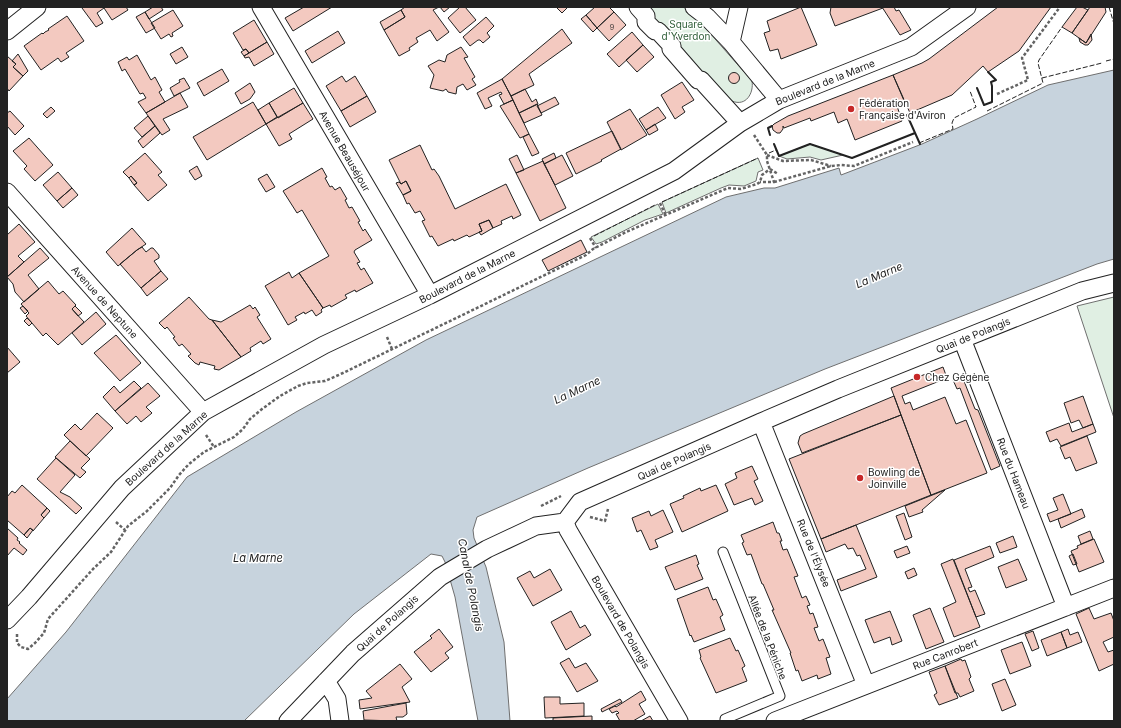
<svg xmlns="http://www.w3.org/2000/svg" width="1121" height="728" font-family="Inter,sans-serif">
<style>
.green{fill:#e0efe3;stroke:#6f6f6f}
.water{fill:#c7d3dd;stroke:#6f6f6f}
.building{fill:#f3c9c0;stroke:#222}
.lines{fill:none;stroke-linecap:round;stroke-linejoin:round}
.lane-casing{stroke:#222;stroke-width:11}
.street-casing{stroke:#222;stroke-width:19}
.path{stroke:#646464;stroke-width:2.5;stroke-dasharray:3 2;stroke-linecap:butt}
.lane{stroke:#fff;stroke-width:9}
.street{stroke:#fff;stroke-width:17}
.fence{stroke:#222;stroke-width:1;stroke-dasharray:5 2;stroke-linecap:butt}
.wall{stroke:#222;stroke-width:2}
.poi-dot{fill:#c62828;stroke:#fff;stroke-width:1.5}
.labels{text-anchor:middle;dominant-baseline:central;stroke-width:3;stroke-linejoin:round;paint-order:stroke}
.number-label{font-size:8px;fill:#564c4a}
.park-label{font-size:10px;fill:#2f5e38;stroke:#fff}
.street-label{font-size:10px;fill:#222;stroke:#fff}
.poi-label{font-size:10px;fill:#222;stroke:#fff;text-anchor:start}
.water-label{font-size:11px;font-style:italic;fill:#222;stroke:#fff}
</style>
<rect width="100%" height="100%" fill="#fff"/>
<path class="green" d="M 644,7 L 687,7 L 752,81 C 754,93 746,107 732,101 C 729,100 726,97 724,96 Z
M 810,144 L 843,155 L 821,160 L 810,157 L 787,159 L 779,156 Z
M 758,158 L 763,170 L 758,172 L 756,181 L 744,186 L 729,185 L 721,188 L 666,213 L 662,202 Z
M 658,204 L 663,214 L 645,220 L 602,242 L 596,244 L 591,237 Z
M 1114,297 L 1114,418 L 1077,306 Z"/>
<path class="water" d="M 1114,70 L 1114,259 L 1097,264 L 825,369 L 588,468 L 477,517 L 473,530 L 474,538 L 486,567 L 504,642 L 510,721 L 478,721 L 455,597 L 445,562 L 442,556 L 431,554 L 354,614 L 244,721 L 7,721 L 7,699 L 66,632 L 187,477 L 296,412 L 426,340 L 726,197 L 764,188 L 775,188 L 839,168 L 841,175 L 922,144 L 977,119 L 1048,85 Z"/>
<path class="building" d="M 83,7 L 126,7 L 128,10 L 112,20 L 104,8 L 97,13 L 103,23 L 96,27 L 82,8 Z
M 153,7 L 161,7 L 163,10 L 149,19 L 145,12 Z
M 304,7 L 332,7 L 293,31 L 285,18 Z
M 405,7 L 439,7 L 433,10 L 449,32 L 437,41 L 430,30 L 416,38 L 418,42 L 409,48 L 410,50 L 399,56 L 384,30 L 405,17 L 401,10 Z
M 440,7 L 450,7 L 444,12 Z
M 460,7 L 465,7 L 476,20 L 460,33 L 448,18 Z
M 556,7 L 568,7 L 562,13 Z
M 595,7 L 609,7 L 614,12 L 597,28 L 586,15 Z
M 801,7 L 817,45 L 781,59 L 778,49 L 770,51 L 764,33 L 770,31 L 767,21 Z
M 831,7 L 882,7 L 883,8 L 835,26 L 830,13 Z
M 882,7 L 894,7 L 896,11 L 899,10 L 911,30 L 900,35 Z
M 998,7 L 1051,7 L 1019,51 L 988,72 L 983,66 L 952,95 L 910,113 L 893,75 L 922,63 L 929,59 Z
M 1077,7 L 1082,7 L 1088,10 L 1072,33 L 1062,27 Z
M 1090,7 L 1105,7 L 1106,12 L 1086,43 L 1072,33 Z
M 173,10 L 183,26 L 172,33 L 173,36 L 171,37 L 169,34 L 161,39 L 151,23 Z
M 401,10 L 405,17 L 384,30 L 380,22 Z
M 145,12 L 155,28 L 146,33 L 136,17 Z
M 614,12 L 626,25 L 609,41 L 597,28 Z
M 586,15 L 597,28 L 593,32 L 581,19 Z
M 67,16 L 84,41 L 66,53 L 69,57 L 61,62 L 58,58 L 41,70 L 24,46 L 42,33 L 43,34 L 45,32 L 49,30 L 48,29 Z
M 486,17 L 494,26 L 487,33 L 490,37 L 483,43 L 480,40 L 478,40 L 470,46 L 463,37 Z
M 254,20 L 267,42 L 249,53 L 246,49 L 243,50 L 233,33 Z
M 562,29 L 572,43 L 529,74 L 534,85 L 511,96 L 502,79 Z
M 338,31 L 345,43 L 312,63 L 305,51 Z
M 632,32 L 643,45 L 619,67 L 607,54 Z
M 1091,34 L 1092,40 L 1088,45 L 1085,45 L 1080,42 L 1079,38 L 1086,43 Z
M 267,42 L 274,54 L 254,66 L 249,57 L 245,58 L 244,56 Z
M 643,45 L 654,57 L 637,72 L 626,60 Z
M 182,47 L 188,57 L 176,64 L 170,54 Z
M 461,47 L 468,57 L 464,58 L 475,77 L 472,79 L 476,85 L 467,90 L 463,84 L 457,87 L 456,94 L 448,92 L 446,89 L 443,91 L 430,88 L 434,75 L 428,66 L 439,60 L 445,62 L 447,55 Z
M 246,49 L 249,53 L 244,56 L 241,52 Z
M 18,54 L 28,71 L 23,76 L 13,67 L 16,64 L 12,61 Z
M 137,55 L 151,80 L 155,77 L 162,90 L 159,92 L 165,102 L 146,113 L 138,102 L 146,98 L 143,93 L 140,94 L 125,69 L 122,71 L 118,62 L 127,57 L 129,60 Z
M 7,56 L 16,64 L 13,67 L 23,76 L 9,91 L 7,88 Z
M 222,69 L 229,81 L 204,96 L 197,83 Z
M728.5 78a5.5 5.5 0 1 1 11 0a5.5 5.5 0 1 1-11 0Z
M 893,75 L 905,103 L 897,106 L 902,121 L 855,140 L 847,119 L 838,123 L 834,112 L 811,121 L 810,118 L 784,128 L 783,126 L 783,129 L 780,133 L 777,133 L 773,130 L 772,126 L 774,124 L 788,116 Z
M 342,76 L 346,82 L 355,76 L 367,96 L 341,111 L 326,86 Z
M 184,78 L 190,88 L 174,96 L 170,88 L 180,82 L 179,80 Z
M 502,79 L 513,100 L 504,104 L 499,95 L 502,94 L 501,92 L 488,98 L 492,106 L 485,109 L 477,93 Z
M 682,82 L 694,100 L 682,107 L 685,112 L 675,119 L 661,95 Z
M 250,83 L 255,92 L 250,99 L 241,104 L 235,93 Z
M 294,88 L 303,103 L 278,118 L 269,103 Z
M 525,89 L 532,102 L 536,99 L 538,104 L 519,113 L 511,96 Z
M 180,93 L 188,107 L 163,119 L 170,130 L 162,135 L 146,113 Z
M 367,96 L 376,112 L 350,127 L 341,111 Z
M 555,97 L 559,104 L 541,113 L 537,106 Z
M 513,100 L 529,134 L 520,138 L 500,106 Z
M 253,102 L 266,124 L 207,160 L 193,137 Z
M 269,103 L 277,117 L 266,124 L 258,110 Z
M 303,103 L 313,119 L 289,134 L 292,139 L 279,146 L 266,124 Z
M 537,104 L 542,115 L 524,123 L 519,113 Z
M 51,107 L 55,111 L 47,118 L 43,114 Z
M 658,107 L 666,118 L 646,130 L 639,119 Z
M 630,109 L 647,135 L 621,150 L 607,122 Z
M 10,111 L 24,126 L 15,135 L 7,126 L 7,113 Z
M 148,116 L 155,126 L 142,137 L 134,128 Z
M 655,124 L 658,130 L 649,135 L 646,130 Z
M 155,126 L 160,133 L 143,148 L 138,141 Z
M 612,131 L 621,149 L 601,160 L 602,161 L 576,174 L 566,153 Z
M 529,134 L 539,153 L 532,156 L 523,137 Z
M 29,138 L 53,165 L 35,181 L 24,169 L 27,166 L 13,151 Z
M 420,145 L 432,170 L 434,169 L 439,176 L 455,209 L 506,184 L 521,215 L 513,219 L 512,216 L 501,221 L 502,224 L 493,228 L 489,220 L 479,224 L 482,231 L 469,237 L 467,235 L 454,241 L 453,239 L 438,246 L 432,236 L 430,237 L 422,221 L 425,220 L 420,211 L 415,213 L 409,203 L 407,204 L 403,195 L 411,191 L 406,181 L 401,184 L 389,160 Z
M 145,153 L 162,172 L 158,175 L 167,185 L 148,201 L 134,185 L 137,183 L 131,176 L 129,178 L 123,172 Z
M 554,153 L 556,158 L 544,164 L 542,159 Z
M 517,155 L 524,170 L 516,173 L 509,159 Z
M 562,155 L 573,176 L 555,185 L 544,164 Z
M 543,161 L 566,208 L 540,221 L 516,173 Z
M 197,166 L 202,176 L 195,180 L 189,171 Z
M 322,168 L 327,177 L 325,178 L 330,187 L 332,186 L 335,190 L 340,187 L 347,199 L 345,200 L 349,208 L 352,207 L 360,221 L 358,222 L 363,231 L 365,229 L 372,240 L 355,250 L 354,252 L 360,262 L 357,263 L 361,270 L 364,268 L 373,283 L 356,292 L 355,290 L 345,295 L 347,298 L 331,307 L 330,305 L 323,308 L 299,273 L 329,256 L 302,210 L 297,213 L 283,191 Z
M 58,172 L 72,188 L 57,201 L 43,185 Z
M 267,174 L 275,187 L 266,192 L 258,179 Z
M 131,176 L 137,183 L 134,185 L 129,178 Z
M 406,181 L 411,191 L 403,195 L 396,183 L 399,182 L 401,184 Z
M 72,188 L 78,195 L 63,208 L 57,201 Z
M 489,220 L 493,228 L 481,235 L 479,232 L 482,231 L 479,224 Z
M 19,224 L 35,242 L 18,256 L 24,262 L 7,277 L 7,235 Z
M 132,228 L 146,244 L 137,250 L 118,266 L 106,252 Z
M 581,240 L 587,252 L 548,271 L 542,260 Z
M 142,247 L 146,252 L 151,248 L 153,248 L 159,255 L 159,258 L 154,261 L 161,271 L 141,288 L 120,264 L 137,250 Z
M 40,248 L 49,258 L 28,275 L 39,289 L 24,302 L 15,292 L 13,284 L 7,277 Z
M 161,271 L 168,279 L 147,296 L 141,288 Z
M 289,272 L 292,278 L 299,273 L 323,308 L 321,310 L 322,312 L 316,316 L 312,310 L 305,314 L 304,312 L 295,317 L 297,320 L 288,325 L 265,286 Z
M 48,281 L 59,294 L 63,291 L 76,305 L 72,309 L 84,322 L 58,345 L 46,333 L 43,336 L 26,316 L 29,313 L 21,304 Z
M 189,297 L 209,319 L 212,320 L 241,357 L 219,370 L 214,369 L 215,366 L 200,362 L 199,365 L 195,363 L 188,356 L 191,354 L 182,344 L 179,346 L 173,338 L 175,337 L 167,327 L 165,329 L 159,323 Z
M 250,305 L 253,309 L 255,307 L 260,315 L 257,317 L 271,339 L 263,344 L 261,341 L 250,348 L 251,351 L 241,357 L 212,320 L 221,322 Z
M 23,306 L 28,311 L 25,314 L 20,308 Z
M 75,306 L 82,313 L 78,316 L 72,309 Z
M 96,312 L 106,324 L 82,345 L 72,333 Z
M 27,318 L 32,323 L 29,326 L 24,321 Z
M 116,335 L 141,363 L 120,381 L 94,353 Z
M 7,347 L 20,362 L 7,373 Z
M 943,367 L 947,378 L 902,396 L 905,404 L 910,402 L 913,410 L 945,397 L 956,424 L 966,420 L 987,473 L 931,495 L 891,388 Z
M 962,376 L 975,409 L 978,410 L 1000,466 L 991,470 L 960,388 L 957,389 L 953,380 Z
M 134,381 L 141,388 L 115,411 L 103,397 L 114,386 L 120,393 Z
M 148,383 L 160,396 L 146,407 L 152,413 L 141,422 L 136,416 L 127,424 L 115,411 Z
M 894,396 L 901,415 L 802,453 L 798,443 L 800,436 L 803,434 Z
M 1083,396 L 1093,424 L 1083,428 L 1079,420 L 1071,423 L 1064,403 Z
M 97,413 L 113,428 L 86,456 L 64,435 L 75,424 L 81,430 Z
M 901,415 L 931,495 L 821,539 L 789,459 Z
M 1069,423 L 1072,432 L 1093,424 L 1096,432 L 1061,446 L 1057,439 L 1050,442 L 1046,432 Z
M 1087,436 L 1097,463 L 1076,471 L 1070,457 L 1065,459 L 1060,447 Z
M 70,441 L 90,459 L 81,468 L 86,472 L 80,478 L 55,457 Z
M 56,458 L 75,475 L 60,492 L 70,497 L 82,508 L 76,514 L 37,479 Z
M 752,466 L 758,479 L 754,481 L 763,501 L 755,505 L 752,498 L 734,505 L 725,484 L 737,478 L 735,473 Z
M 22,485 L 47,508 L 41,515 L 44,518 L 33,531 L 30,528 L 24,535 L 7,520 L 7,497 L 12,491 L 15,493 Z
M 716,485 L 728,511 L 682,532 L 670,504 L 684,498 L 683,496 L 700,488 L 701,491 Z
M 945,490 L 922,510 L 923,512 L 909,517 L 905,506 Z
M 1063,494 L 1071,514 L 1050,522 L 1047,514 L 1058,510 L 1053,498 Z
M 47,508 L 50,511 L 44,518 L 41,515 Z
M 1082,509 L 1085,517 L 1061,528 L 1058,519 Z
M 663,510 L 673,532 L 655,540 L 658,547 L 650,550 L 641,530 L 637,532 L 632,518 L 649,511 L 651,516 Z
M 904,513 L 912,537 L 905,540 L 896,516 Z
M 773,522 L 777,533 L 779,533 L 782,541 L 780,541 L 783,550 L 787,549 L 798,576 L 794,577 L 802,598 L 806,596 L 810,605 L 807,606 L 810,614 L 813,613 L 818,627 L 814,628 L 819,641 L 823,639 L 830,657 L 826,658 L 831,674 L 818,679 L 817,675 L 802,681 L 798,670 L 796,671 L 790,653 L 791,653 L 772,610 L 774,610 L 763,584 L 762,584 L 751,554 L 747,555 L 742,543 L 744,542 L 741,535 Z
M 856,525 L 877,577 L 841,591 L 837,580 L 866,569 L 860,555 L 857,556 L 853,548 L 848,549 L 845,544 L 826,552 L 821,539 Z
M 7,528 L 18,538 L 17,540 L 20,542 L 19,543 L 27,550 L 23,555 L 14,548 L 7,556 Z
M 30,528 L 33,530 L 27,538 L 24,535 Z
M 1090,531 L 1093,539 L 1081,544 L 1078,536 Z
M 1013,536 L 1017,547 L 1000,553 L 996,543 Z
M 1094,539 L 1104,562 L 1079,572 L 1071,551 L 1078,548 L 1077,546 Z
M 907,546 L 910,553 L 897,558 L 894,551 Z
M 990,546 L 994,557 L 965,569 L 972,587 L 968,588 L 970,592 L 975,590 L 985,614 L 976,617 L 954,560 Z
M 1073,554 L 1077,564 L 1073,565 L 1069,556 Z
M 696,555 L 699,564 L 697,565 L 703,579 L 675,590 L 665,567 Z
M 953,559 L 980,627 L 954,637 L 943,608 L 956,602 L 941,564 Z
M 1018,559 L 1027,580 L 1006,588 L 998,567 Z
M 914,568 L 917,575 L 908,579 L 905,572 Z
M 550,569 L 562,590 L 533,606 L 517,578 L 530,571 L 534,578 Z
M 708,587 L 713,600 L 716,599 L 723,615 L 720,617 L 725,630 L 694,642 L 691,635 L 690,636 L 677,599 Z
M 930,608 L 944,642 L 926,649 L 913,615 Z
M 1089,608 L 1094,619 L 1111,613 L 1114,621 L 1114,637 L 1103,642 L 1108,652 L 1114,650 L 1114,664 L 1099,671 L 1076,614 Z
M 571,611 L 580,628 L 585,625 L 591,635 L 566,650 L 551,622 Z
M 890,611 L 902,641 L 892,645 L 890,637 L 874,643 L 865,620 Z
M 439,629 L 453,647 L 445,653 L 449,658 L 431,672 L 414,652 L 432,638 L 430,636 Z
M 1068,629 L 1070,635 L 1078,632 L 1082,642 L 1067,648 L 1061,632 Z
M 1033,631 L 1039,648 L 1032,651 L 1025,634 Z
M 1061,632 L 1067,648 L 1047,656 L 1041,640 Z
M 730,638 L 736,651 L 738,650 L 745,666 L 742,668 L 747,681 L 716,693 L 700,658 L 701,657 L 699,650 Z
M 1022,642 L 1031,666 L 1010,674 L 1001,650 Z
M 569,658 L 575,668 L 586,663 L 598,681 L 577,692 L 560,663 Z
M 961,659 L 962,661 L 965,660 L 971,677 L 969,679 L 974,691 L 960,697 L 958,693 L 955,693 L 945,666 Z
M 400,664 L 412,679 L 402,687 L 410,702 L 360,709 L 359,700 L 372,698 L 366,691 Z
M 945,666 L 958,698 L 939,705 L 934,695 L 937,693 L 929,672 Z
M 1005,679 L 1016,705 L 1002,711 L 992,684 Z
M 641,691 L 646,700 L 639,704 L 645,714 L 633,721 L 620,721 L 616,714 L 619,713 L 617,711 L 612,713 L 609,709 L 615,706 L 616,707 Z
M 544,697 L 560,697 L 560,704 L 584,703 L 584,716 L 545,718 Z
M 620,699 L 622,702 L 602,712 L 601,709 Z
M 406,703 L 407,714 L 403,717 L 396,717 L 397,721 L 364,720 L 363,711 Z
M 592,716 L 592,721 L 553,721 L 553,718 Z
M 650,716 L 653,721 L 641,721 Z"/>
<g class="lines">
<g class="lane-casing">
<path id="lane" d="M 723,552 L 780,696 L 725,719 L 725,721"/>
</g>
<g class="street-casing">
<path id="street" d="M 261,7 L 430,295
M 638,7 L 646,16 L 646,22 L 655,31 L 658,31 L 672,46 L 671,49 L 698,80 L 701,80 L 740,123
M 694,7 L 707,17 L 731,42 L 779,100
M 7,31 L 37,7
M 731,42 L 739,7
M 7,192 L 203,412
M 962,339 L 1066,607
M 761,422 L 866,685
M 565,522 L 568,530 L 679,721
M 7,620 L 29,597 L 122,488 L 203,412 L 324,345 L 430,295 L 674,171 L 740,123 L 779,100 L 911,47 L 967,7
M 326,681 L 337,699 L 340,721
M 288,721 L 353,653 L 440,577 L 487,549 L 536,526 L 565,522 L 580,502 L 761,422 L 838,389 L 1082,291 L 1114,283
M 775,721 L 1114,588"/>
</g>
<path class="path" d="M 997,94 L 1028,80 L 1022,58 L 1060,7
M 754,135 L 767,155 L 767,161 L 774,182 L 760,182
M 767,155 L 783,161 L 811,160 L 831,166
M 770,169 L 778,174
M 774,182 L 831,166 L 841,165 L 854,166 L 913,142
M 660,203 L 666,216
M 590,238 L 596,248
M 387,337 L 392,349
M 206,435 L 214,447
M 541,506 L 561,496
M 590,517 L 605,521 L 608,509
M 116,522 L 125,530
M 17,634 L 17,643 L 21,647 L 28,649 L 35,643 L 44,633 L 48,619 L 93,569 L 111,552 L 128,526 L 147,511 L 170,488 L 179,475 L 189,464 L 204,452 L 234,437 L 243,429 L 250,419 L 262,409 L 280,396 L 298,386 L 307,383 L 325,381 L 343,373 L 586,255 L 593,249 L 626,232 L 728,188 L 741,189 L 757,184 L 760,182 L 762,175 L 770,169"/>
<use href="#lane" class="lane"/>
<use href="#street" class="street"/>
<path class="fence" d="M 1109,7 L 1114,24
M 1106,61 L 1114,59
M 1042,78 L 1102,63
M 987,111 L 1043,83 L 1038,63 L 1039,60 L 1062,27
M 919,143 L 953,129 L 952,123 L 954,118 L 976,107 L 970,91
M 769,153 L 776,150
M 662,202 L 758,158
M 594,236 L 655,205"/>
<path class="wall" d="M 977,88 L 984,105 L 992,102 L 992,86 L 991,82 L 996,80 L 988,72
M 910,113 L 907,115 L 920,144
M 770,135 L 768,128 L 772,126
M 774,144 L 779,156 L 810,144 L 852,158 L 915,133"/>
</g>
<g class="poi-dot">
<circle cx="851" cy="109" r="4"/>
<circle cx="917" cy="377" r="4"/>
<circle cx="860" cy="478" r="4"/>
</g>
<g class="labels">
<g class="number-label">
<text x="612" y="27">9</text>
</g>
<g class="park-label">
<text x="686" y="24">Square<tspan x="686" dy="12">d'Yverdon</tspan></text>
</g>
<g class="street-label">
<text transform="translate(825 82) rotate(-22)">Boulevard de la Marne</text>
<text transform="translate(345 151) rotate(60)">Avenue Beauséjour</text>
<text transform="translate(467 276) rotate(-27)">Boulevard de la Marne</text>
<text transform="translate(105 302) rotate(48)">Avenue de Neptune</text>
<text transform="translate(973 335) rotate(-22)">Quai de Polangis</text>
<text transform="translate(166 448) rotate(-42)">Boulevard de la Marne</text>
<text transform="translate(674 461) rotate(-24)">Quai de Polangis</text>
<text transform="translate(1014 473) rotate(69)">Rue du Hameau</text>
<text transform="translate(814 553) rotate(68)">Rue de l'Élysée</text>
<text transform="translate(621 622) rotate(60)">Boulevard de Polangis</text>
<text transform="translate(387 623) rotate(-42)">Quai de Polangis</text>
<text transform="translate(768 637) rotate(69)">Allée de la Péniche</text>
<text transform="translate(945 654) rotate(-21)">Rue Canrobert</text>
</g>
<g class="poi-label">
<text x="859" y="103">Fédération<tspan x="859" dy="12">Française d'Aviron</tspan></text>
<text x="925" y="377">Chez Gégène</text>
<text x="868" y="472">Bowling de<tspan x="868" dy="12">Joinville</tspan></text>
</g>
<g class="water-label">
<text transform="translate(879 275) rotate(-23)">La Marne</text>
<text transform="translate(577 390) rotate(-25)">La Marne</text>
<text x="258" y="558">La Marne</text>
<text transform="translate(471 585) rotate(79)">Canal de Polangis</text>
</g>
</g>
<rect width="1121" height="728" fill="none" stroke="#222222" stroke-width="16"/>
</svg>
